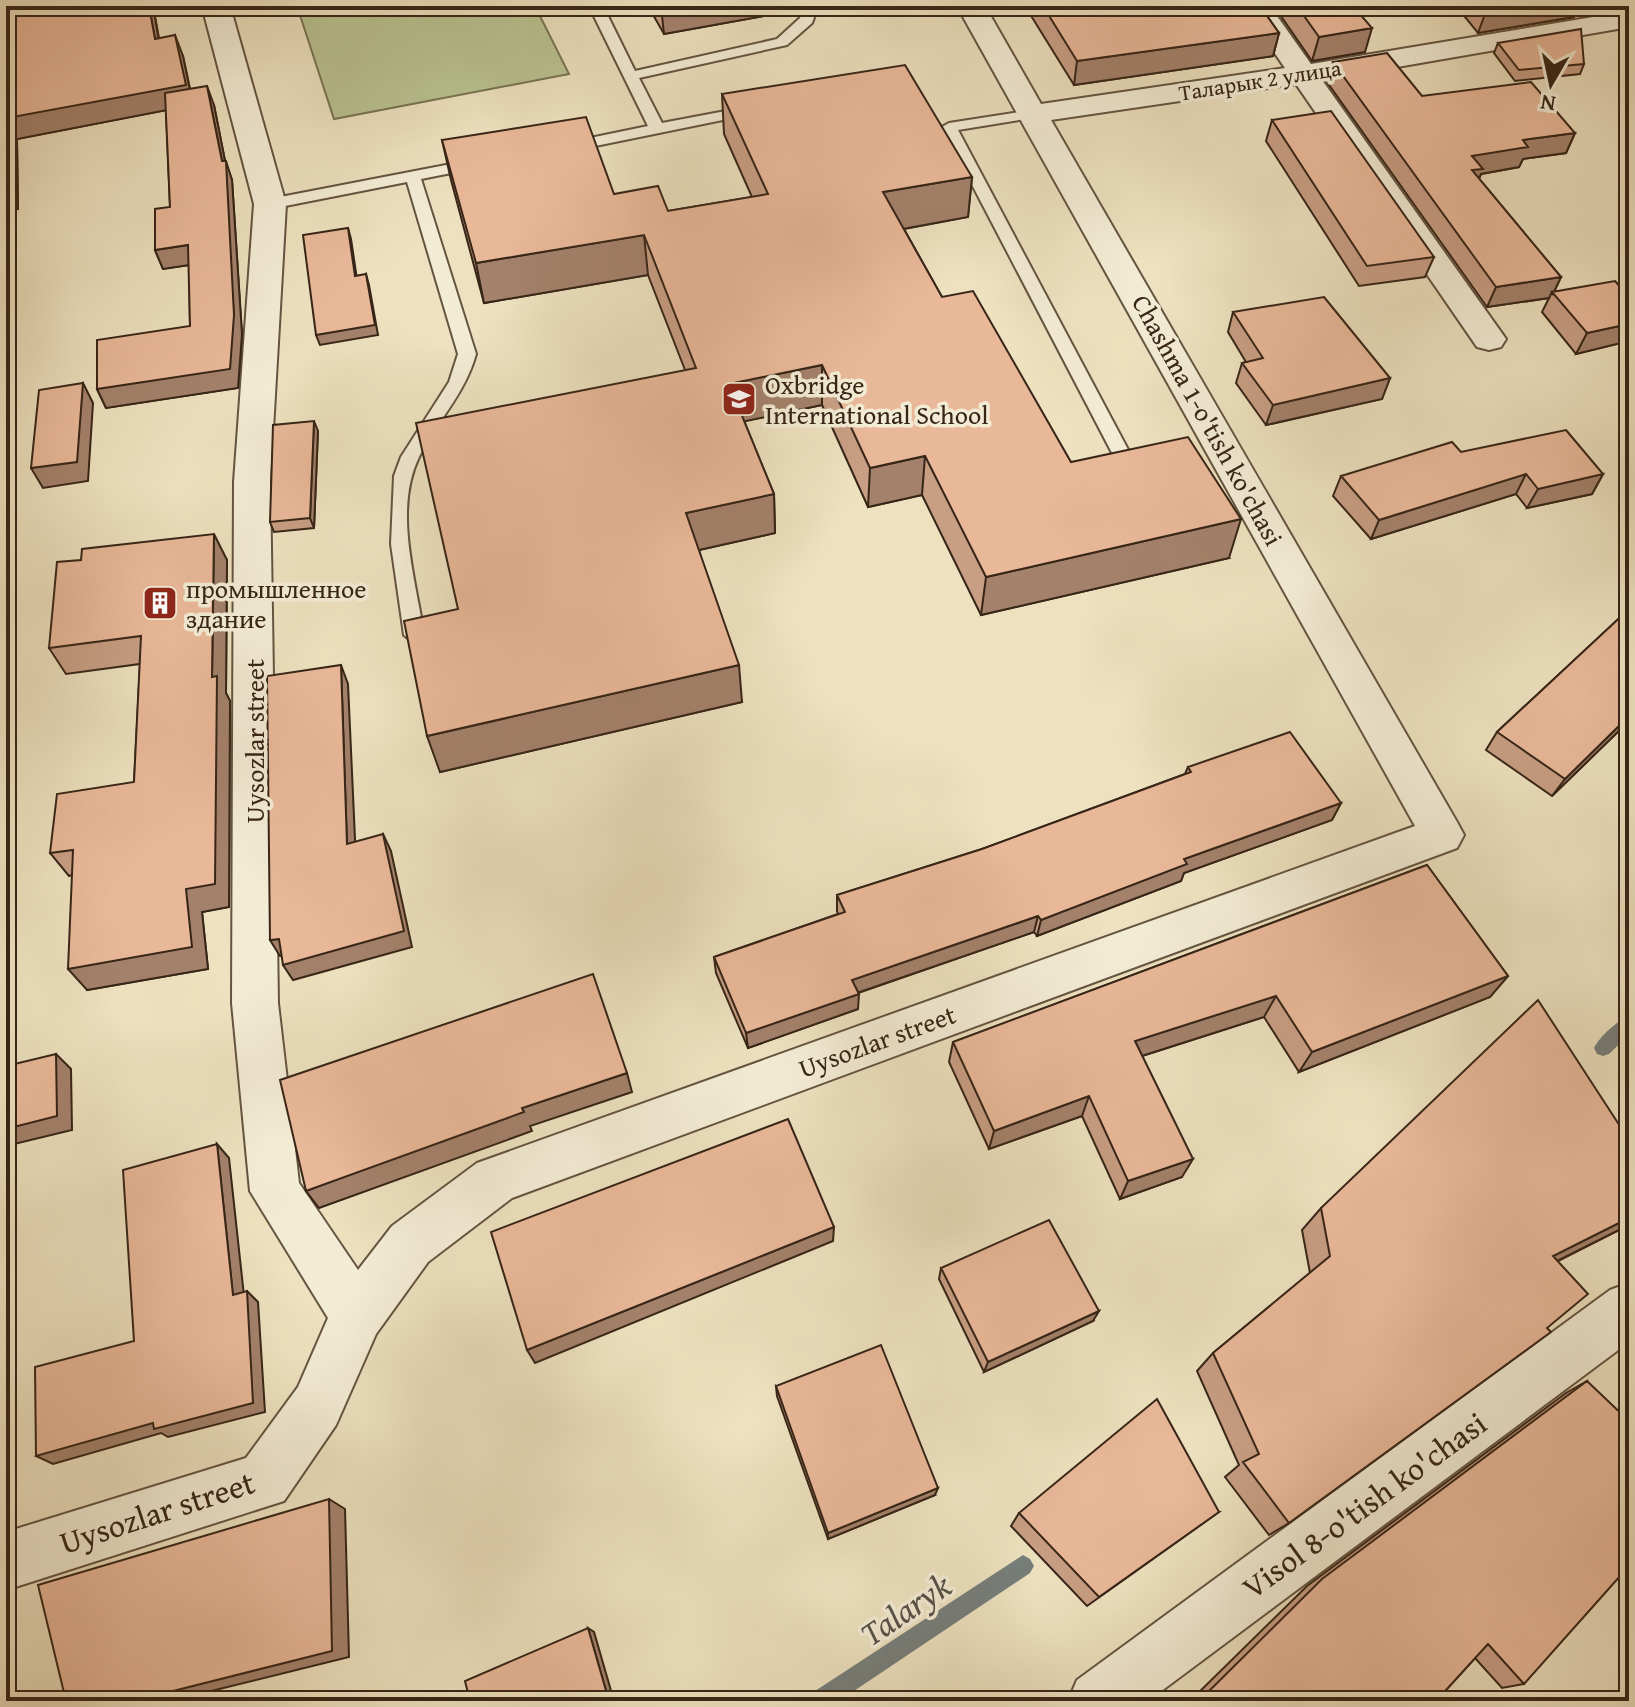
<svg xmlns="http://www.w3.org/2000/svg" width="1635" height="1707" font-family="'Gentium Book Plus',serif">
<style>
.green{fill:#b9c291;stroke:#787454;stroke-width:2}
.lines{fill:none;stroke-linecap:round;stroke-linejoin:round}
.stream{fill:#767e7b;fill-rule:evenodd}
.service-casing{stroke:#645441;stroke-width:4}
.minor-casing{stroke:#645441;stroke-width:4}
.service{fill:#f3ecd5;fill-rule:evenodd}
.minor{fill:#f3ecd5;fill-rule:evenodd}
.wall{fill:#c89e84;stroke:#372517;stroke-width:2}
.shaded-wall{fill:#a3816b;stroke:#372517;stroke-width:2}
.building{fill:#e9b899;stroke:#372517;stroke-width:2}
.labels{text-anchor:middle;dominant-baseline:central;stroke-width:7;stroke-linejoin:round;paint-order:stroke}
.far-street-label{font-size:22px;fill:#372517;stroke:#f3ecd5}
.poi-label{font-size:26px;fill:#372517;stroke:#f3ecd5;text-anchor:start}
.street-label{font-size:26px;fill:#372517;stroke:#f3ecd5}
.near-street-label{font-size:32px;fill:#372517;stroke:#f3ecd5}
.near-water-label{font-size:34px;font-style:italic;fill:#565249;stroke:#f3ecd5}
</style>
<rect width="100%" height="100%" fill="#ede1bf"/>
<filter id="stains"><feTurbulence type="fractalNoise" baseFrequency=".0025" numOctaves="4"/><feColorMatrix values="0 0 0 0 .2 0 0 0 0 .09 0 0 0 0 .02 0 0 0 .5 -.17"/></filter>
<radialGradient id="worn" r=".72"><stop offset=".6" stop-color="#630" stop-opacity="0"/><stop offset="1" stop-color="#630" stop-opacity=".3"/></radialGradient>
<path class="green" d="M 297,6 L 535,6 L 569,74 L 334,119 Z"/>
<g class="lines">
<path class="stream" d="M 1629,1016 L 1629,1035 L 1609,1054 L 1603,1056 L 1597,1054 L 1594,1048 C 1600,1036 1617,1021 1629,1016 Z
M 1023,1555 L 1030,1559 L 1034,1566 L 1030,1573 L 839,1701 L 809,1701 L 812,1693 Z"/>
<g class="service-casing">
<path id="service" d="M 589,6 L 603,6 L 635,71 L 777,39 L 800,18 L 802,12 L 798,6 L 812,6 L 816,12 L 812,23 L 787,45 L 639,78 L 662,123 L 752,106 L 759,110 L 757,113 L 566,152 L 561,150 L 561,144 L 648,126 Z
M 1032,110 L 1037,111 L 1037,117 L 958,130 L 1141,474 L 1132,480 L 1123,474 L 942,127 L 949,123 Z
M 477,159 L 482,161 L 482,167 L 421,179 L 476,354 C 465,394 437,421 419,457 C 393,510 416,580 424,635 L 414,643 L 404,635 L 391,544 L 394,476 L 401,457 L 449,382 L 458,354 L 407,182 L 270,209 L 262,204 L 270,199 Z"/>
</g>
<g class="minor-casing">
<path id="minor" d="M 202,6 L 230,6 L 286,204 L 270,482 L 278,1003 L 299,1183 L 358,1270 L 392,1226 L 477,1163 L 1415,826 L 957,6 L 985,6 L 1041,104 L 1285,68 L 1242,6 L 1270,6 L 1311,64 L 1629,11 L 1629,27 L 1322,80 L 1506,339 L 1501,347 L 1489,350 L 1477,347 L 1296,84 L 1051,120 L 1457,822 L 1464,835 L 1457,848 L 512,1198 L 428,1262 L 376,1334 L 336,1425 L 284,1501 L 6,1590 L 6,1532 L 246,1458 L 298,1387 L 328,1318 L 250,1191 L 232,1003 L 234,482 L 254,204 Z
M 1629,1283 L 1629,1342 L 1148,1701 L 1068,1701 L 1077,1680 L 1610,1290 Z"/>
</g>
<use href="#service" class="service"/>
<use href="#minor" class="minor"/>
</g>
<path class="wall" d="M 6,6 L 153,6 L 159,38 L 183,56 L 190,89 L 214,105 L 225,161 L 232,180 L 242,334 L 238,388 L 106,408 L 97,389 L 190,326 L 189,265 L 163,269 L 155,250 L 170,207 L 166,110 L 17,139 L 18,209 L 6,207 Z
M 648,6 L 775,6 L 775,14 L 664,34 Z
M 1025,6 L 1260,6 L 1279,33 L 1273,56 L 1074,85 Z
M 1274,6 L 1353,6 L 1365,52 L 1312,61 Z
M 1456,6 L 1579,6 L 1574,17 L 1478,33 Z
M 1629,36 L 1629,65 L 1622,53 Z
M 1498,43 L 1584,64 L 1580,74 L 1515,81 L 1494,53 Z
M 1333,62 L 1422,96 L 1575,133 L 1566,153 L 1523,159 L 1519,167 L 1481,174 L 1479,179 L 1561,277 L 1554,292 L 1629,297 L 1629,341 L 1576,354 L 1542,312 L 1549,298 L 1487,307 L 1327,82 Z
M 722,94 L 972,177 L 968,217 L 904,229 L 942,297 L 1071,462 L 1229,558 L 981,615 L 922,495 L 868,507 L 822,405 L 744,421 L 774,494 L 775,533 L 699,550 L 742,702 L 440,772 L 458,609 L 685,370 L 648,275 L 484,303 L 451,180 L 442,140 L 668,211 L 752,197 L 724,134 Z
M 1272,120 L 1434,257 L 1425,277 L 1359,286 L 1266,141 Z
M 1233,312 L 1390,378 L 1382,399 L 1266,425 L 1236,383 L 1242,363 L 1246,362 L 1228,332 Z
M 318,431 L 314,528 L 274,532 L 270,522 Z
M 1461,452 L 1603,474 L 1592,494 L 1527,508 L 1516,494 L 1371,539 L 1333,496 L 1341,476 Z
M 227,560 L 226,693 L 230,701 L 229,907 L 202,912 L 208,969 L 87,990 L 72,875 L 69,876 L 50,853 L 134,782 L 140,664 L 66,674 L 49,648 Z
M 1629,609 L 1629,721 L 1552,796 L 1486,750 L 1497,732 Z
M 1188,767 L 1341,803 L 1332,820 L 1184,873 L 1181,881 L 1037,936 L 1034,932 L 858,993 L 858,1009 L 748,1048 L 716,973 L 714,957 L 838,914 L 837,911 L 837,895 L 982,849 L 1185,774 Z
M 1427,865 L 1508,976 L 1490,997 L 1299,1072 L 1264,1017 L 1142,1056 L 1182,1177 L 1120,1199 L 1082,1116 L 989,1149 L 949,1062 L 953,1042 Z
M 1321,1208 L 1629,1225 L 1558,1261 L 1289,1523 L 1269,1535 L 1225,1477 L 1239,1465 L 1197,1371 L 1213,1353 L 1310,1273 L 1302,1230 Z
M 941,1268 L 1093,1321 L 984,1372 L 939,1279 Z
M 1587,1381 L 1524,1684 L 1502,1688 L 1475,1658 L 1436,1701 L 1190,1701 L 1307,1586 L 1566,1393 Z
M 776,1386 L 935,1495 L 828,1539 L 777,1396 Z
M 1219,1512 L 1087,1606 L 1011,1526 L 1019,1513 Z"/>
<path class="shaded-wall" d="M 149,6 L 153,6 L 162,59 L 155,39 Z
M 661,6 L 775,6 L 775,14 L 664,34 Z
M 1533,6 L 1579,6 L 1574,17 L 1478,33 L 1485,14 Z
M 1372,28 L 1365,52 L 1312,61 L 1319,37 Z
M 1279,33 L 1273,56 L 1074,85 L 1077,61 Z
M 175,35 L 183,56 L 193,105 L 17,139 L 18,209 L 8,188 L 7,118 Z
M 207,86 L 214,105 L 226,166 L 226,161 L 232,180 L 242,334 L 238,388 L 106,408 L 97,389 L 234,315 L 222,161 Z
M 1575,133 L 1566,153 L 1523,159 L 1519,167 L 1481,174 L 1474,189 L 1463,191 L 1472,156 L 1523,140 Z
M 972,177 L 968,217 L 881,233 L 883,192 Z
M 348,228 L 351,239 L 358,286 L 355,276 Z
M 644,235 L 648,275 L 484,303 L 476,263 Z
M 188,245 L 196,264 L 163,269 L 155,250 Z
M 366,274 L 369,285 L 378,335 L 320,345 L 316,335 Z
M 1561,277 L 1553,294 L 1552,292 L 1549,298 L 1487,307 L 1496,287 Z
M 1629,324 L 1629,341 L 1576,354 L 1587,333 Z
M 822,365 L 822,405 L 732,424 L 729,384 Z
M 1390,378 L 1382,399 L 1266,425 L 1273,405 Z
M 83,383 L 93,403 L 88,481 L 43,488 L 31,468 Z
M 314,421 L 318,431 L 314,528 L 310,518 Z
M 925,456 L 922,495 L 868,507 L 870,468 Z
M 1526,474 L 1516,494 L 1371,539 L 1379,520 Z
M 1603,474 L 1592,494 L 1527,508 L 1538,489 Z
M 774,494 L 775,533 L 690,552 L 686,513 Z
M 1241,519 L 1229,558 L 981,615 L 986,577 Z
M 214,534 L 227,560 L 226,693 L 230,701 L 229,907 L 202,912 L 208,969 L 87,990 L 68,969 L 186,889 L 212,677 Z
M 341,665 L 348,684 L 356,861 L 347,844 Z
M 739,665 L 742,702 L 440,772 L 427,736 Z
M 1629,716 L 1629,721 L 1552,796 L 1565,779 Z
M 1341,803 L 1332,820 L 1184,873 L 1181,881 L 1037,936 L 1041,920 L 1184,859 Z
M 383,834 L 391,851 L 412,947 L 293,980 L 283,965 Z
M 1038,916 L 1034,932 L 851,995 L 852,980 Z
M 279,939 L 289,955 L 280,956 L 270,940 Z
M 1508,976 L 1490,997 L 1299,1072 L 1312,1052 Z
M 859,994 L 858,1009 L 748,1048 L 746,1033 Z
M 1276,996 L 1264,1017 L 1126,1061 L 1135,1041 Z
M 56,1054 L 71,1069 L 72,1130 L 6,1146 L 6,1129 Z
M 627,1073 L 632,1092 L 530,1126 L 532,1131 L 319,1208 L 306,1191 L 522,1108 Z
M 1089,1096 L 1082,1116 L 989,1149 L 994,1131 Z
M 217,1144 L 229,1158 L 245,1305 L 233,1295 Z
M 1193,1159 L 1182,1177 L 1120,1199 L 1128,1181 Z
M 1629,1218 L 1629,1225 L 1525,1277 L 1553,1256 Z
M 834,1227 L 833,1241 L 535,1363 L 527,1350 Z
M 247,1291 L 258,1302 L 265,1412 L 168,1437 L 161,1433 L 53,1464 L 36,1456 Z
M 1099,1311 L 1093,1321 L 984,1372 L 988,1362 Z
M 938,1488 L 935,1495 L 828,1539 L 828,1533 Z
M 329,1499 L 345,1509 L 349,1657 L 195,1695 L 196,1701 L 175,1701 L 173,1691 Z
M 588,1628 L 594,1632 L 614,1701 L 609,1701 Z"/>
<path class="building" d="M 6,6 L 149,6 L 155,39 L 175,35 L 186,85 L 7,118 L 8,188 L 6,188 Z
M 1043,6 L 1260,6 L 1279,33 L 1077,61 Z
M 1297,6 L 1353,6 L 1372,28 L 1319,37 Z
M 1478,6 L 1533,6 L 1485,14 Z
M 1581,29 L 1584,64 L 1519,70 L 1498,43 Z
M 1387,53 L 1422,96 L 1531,82 L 1575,133 L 1523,140 L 1528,147 L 1472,156 L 1483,169 L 1472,170 L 1561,277 L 1496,287 L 1333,62 Z
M 905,65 L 972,177 L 883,192 L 942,297 L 973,291 L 1071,462 L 1188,437 L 1241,519 L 986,577 L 925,456 L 870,468 L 822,365 L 729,384 L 774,494 L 686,513 L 739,665 L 427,736 L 404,621 L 458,609 L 416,423 L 696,368 L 644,235 L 476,263 L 442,140 L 586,117 L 614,194 L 658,186 L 668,211 L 768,194 L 722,94 Z
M 207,86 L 222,161 L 226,161 L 234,315 L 230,369 L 97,389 L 97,340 L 190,326 L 188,245 L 155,250 L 155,209 L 170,207 L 165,93 Z
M 1331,111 L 1434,257 L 1367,266 L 1272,120 Z
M 348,228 L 355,276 L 366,274 L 375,325 L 316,335 L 303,235 Z
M 1615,281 L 1629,297 L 1629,324 L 1587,333 L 1552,292 Z
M 1324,297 L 1390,378 L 1273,405 L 1242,363 L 1263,358 L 1233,312 Z
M 83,383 L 77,462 L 31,468 L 39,390 Z
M 314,421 L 310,518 L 270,522 L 273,425 Z
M 1566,430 L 1603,474 L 1538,489 L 1526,474 L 1379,520 L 1341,476 L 1452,442 L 1461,452 Z
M 214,534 L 212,677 L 217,676 L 215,884 L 186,889 L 192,947 L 68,969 L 73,850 L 50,853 L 57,794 L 134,782 L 141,636 L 49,648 L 57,562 L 81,560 L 82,549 Z
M 1629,609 L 1629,716 L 1565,779 L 1497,732 Z
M 341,665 L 347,844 L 383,834 L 404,931 L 283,965 L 279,939 L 270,940 L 267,676 Z
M 1290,732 L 1341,803 L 1184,859 L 1187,864 L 1041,920 L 1038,916 L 852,980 L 859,994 L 746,1033 L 714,957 L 845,912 L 837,895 L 982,849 L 1191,772 L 1188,767 Z
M 1427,865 L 1508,976 L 1312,1052 L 1276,996 L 1135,1041 L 1193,1159 L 1128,1181 L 1089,1096 L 994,1131 L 953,1042 Z
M 593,974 L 627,1073 L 522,1108 L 524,1112 L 306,1191 L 280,1080 Z
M 1538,1000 L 1629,1140 L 1629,1218 L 1553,1256 L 1588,1294 L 1547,1328 L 1551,1332 L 1289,1523 L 1243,1462 L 1259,1454 L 1213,1353 L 1330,1256 L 1321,1208 Z
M 56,1054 L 57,1116 L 6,1129 L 6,1066 Z
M 788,1119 L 834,1227 L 527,1350 L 491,1232 Z
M 217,1144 L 233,1295 L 247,1291 L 253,1403 L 154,1429 L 153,1423 L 36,1456 L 35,1367 L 134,1341 L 123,1170 Z
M 1049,1220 L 1099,1311 L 988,1362 L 941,1268 Z
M 881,1345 L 938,1488 L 828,1533 L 776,1386 Z
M 1587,1381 L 1629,1421 L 1629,1566 L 1524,1684 L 1488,1644 L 1436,1701 L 1199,1701 L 1322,1579 Z
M 1157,1399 L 1219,1512 L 1099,1597 L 1019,1513 Z
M 329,1499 L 332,1651 L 173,1691 L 175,1701 L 66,1701 L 38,1585 Z
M 588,1628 L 609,1701 L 470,1701 L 465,1681 Z"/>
<defs>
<g id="school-square" transform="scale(1.8)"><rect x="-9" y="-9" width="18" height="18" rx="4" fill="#8f2418" stroke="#f3ecd5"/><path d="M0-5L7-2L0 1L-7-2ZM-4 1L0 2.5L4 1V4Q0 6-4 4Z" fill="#fff"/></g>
<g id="building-square" transform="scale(1.8)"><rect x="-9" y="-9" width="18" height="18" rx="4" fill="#8f2418" stroke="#f3ecd5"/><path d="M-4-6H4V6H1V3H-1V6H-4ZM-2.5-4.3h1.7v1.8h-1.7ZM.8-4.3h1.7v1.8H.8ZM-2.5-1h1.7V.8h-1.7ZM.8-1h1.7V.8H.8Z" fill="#fff"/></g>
</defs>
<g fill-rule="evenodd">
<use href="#school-square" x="739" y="399"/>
<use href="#building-square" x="160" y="603"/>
</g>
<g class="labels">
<g class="far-street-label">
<text transform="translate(1260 80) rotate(-9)">Таларык 2 улица</text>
</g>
<g class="poi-label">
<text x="765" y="384">Oxbridge<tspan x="765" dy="30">International School</tspan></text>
<text x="186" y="588">промышленное<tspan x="186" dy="30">здание</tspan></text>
</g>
<g class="street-label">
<text transform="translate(1208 420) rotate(61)">Chashma 1-o'tish ko'chasi</text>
<text transform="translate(254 741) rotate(-90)">Uysozlar street</text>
<text transform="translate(877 1041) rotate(-20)">Uysozlar street</text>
</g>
<g class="near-street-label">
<text transform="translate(1364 1505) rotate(-36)">Visol 8-o'tish ko'chasi</text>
<text transform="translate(157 1512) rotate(-18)">Uysozlar street</text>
</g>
<g class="near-water-label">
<text transform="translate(905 1609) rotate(-34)">Talaryk</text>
</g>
</g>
<rect width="1635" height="1707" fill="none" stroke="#ede1bf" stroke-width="32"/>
<rect x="8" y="8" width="1619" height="1691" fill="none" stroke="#372517" stroke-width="4"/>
<rect x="16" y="16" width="1603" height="1675" fill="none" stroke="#372517" stroke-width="2"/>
<g transform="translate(1551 84) rotate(189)" stroke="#f3ecd5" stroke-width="6" paint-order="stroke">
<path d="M0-6L14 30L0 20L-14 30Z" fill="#372517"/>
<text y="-12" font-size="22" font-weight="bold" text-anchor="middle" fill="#372517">N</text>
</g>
<rect width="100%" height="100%" filter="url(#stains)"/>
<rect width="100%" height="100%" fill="url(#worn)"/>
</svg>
